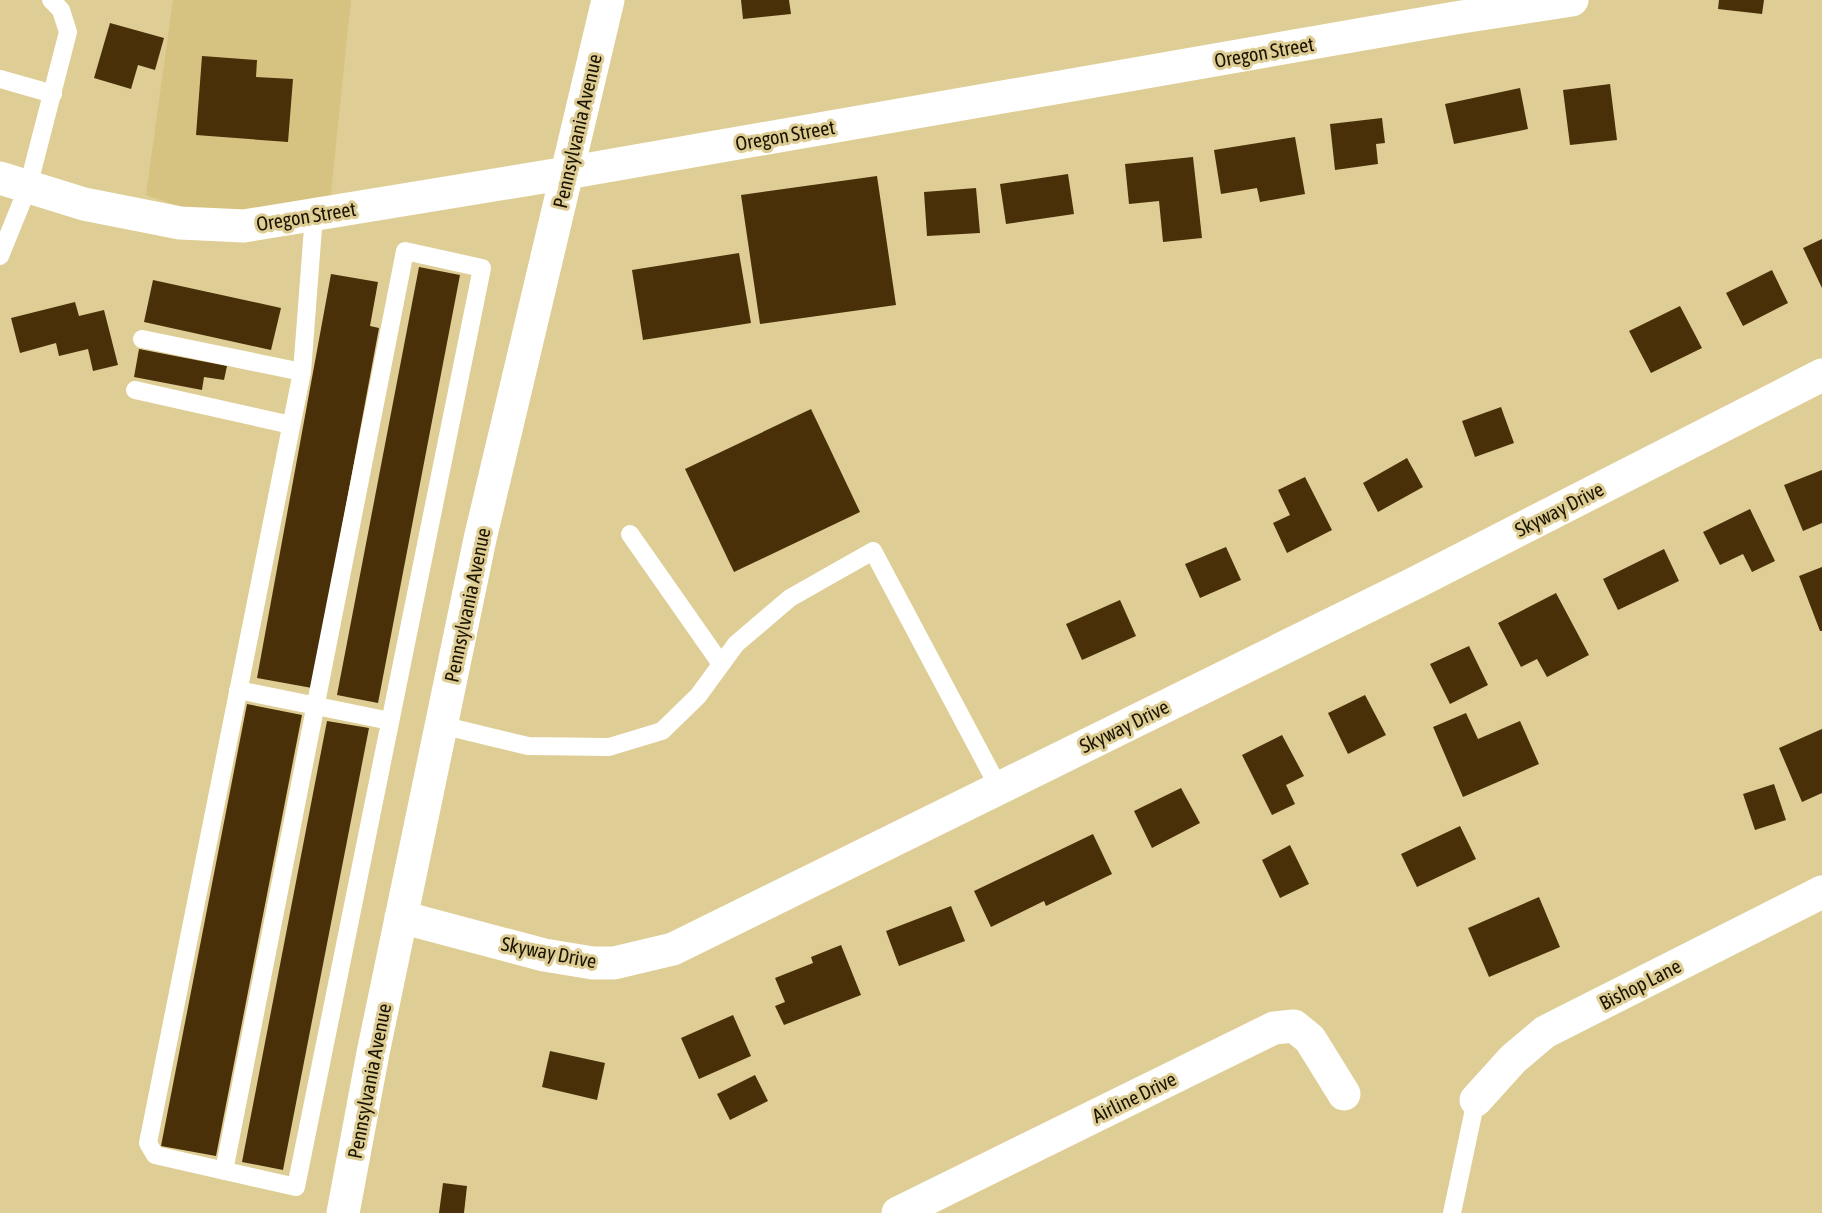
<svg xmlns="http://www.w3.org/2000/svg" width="1822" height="1213" font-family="'Asap Condensed',sans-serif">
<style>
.built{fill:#d6c382}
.building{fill:#493009}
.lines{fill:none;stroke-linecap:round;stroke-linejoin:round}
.service{stroke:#fff;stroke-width:18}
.minor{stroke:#fff;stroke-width:33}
.labels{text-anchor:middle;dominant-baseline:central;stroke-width:6;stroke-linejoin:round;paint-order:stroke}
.street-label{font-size:20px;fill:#1b1401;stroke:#decd94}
</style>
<rect width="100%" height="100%" fill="#decd94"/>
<path class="built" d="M 173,0 L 351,0 L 330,202 L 252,211 L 193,211 L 146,195 Z"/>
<path class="building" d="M 741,0 L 789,0 L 791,14 L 743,19 Z
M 1719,0 L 1764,0 L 1762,14 L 1718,9 Z
M 110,23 L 164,38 L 155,70 L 138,65 L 131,89 L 94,78 Z
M 202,56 L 257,60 L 256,77 L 293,79 L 288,142 L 196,135 Z
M 1610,84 L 1617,140 L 1570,145 L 1563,90 Z
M 1520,88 L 1528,129 L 1454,144 L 1445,104 Z
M 1382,118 L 1385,143 L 1376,144 L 1378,164 L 1335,170 L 1330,124 Z
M 1295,137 L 1305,194 L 1260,202 L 1257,188 L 1221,194 L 1214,150 Z
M 1193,157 L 1202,238 L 1163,242 L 1159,201 L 1129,204 L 1125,164 Z
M 1068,174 L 1074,214 L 1006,224 L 1000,184 Z
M 877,176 L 896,305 L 760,324 L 741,195 Z
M 976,188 L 980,233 L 927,236 L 924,192 Z
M 1822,239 L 1822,288 L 1803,248 Z
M 739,253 L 751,323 L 643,340 L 632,270 Z
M 419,267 L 460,275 L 378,703 L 337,695 Z
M 1772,270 L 1788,303 L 1743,326 L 1726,293 Z
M 331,274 L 378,282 L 370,326 L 379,328 L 312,688 L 257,678 Z
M 153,280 L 281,308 L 271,350 L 144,322 Z
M 75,302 L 79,316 L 104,310 L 118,365 L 93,371 L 88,349 L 59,356 L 56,343 L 20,353 L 11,318 Z
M 1680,306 L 1702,348 L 1651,373 L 1629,331 Z
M 139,349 L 227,366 L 224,380 L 204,377 L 202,390 L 134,377 Z
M 1501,407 L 1514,443 L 1475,457 L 1462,421 Z
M 811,409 L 860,512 L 734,572 L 685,469 Z
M 1407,458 L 1423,487 L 1378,512 L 1363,483 Z
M 1822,470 L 1822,523 L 1803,531 L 1784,485 Z
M 1305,477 L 1332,530 L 1287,553 L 1273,523 L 1290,515 L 1278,490 Z
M 1750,509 L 1775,561 L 1752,572 L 1743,554 L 1720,565 L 1703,532 Z
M 1226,547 L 1241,580 L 1200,598 L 1185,564 Z
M 1664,549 L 1679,581 L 1618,610 L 1603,579 Z
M 1822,567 L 1822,631 L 1820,631 L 1799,576 Z
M 1556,593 L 1589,655 L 1547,677 L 1537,659 L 1521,667 L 1498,623 Z
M 1120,600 L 1136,636 L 1082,660 L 1066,624 Z
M 1469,646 L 1488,685 L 1450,704 L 1430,664 Z
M 1365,695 L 1386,735 L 1348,754 L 1328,713 Z
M 247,704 L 302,715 L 216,1156 L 161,1146 Z
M 1466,713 L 1478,739 L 1520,721 L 1539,764 L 1463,797 L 1433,727 Z
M 327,721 L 369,728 L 283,1170 L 242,1162 Z
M 1822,729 L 1822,793 L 1802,802 L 1779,748 Z
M 1282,735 L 1304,776 L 1286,785 L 1295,804 L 1272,815 L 1242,755 Z
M 1774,784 L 1786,820 L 1755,830 L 1743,794 Z
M 1181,788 L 1200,823 L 1152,848 L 1134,811 Z
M 1460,826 L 1476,859 L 1417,887 L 1401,854 Z
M 1093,834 L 1112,874 L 1046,906 L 1044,901 L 991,927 L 974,891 Z
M 1290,845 L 1309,884 L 1280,898 L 1262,860 Z
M 1539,897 L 1560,947 L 1489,977 L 1468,928 Z
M 951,906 L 965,941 L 899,966 L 886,931 Z
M 841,945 L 861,995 L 784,1025 L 775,1006 L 785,1002 L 775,978 L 813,963 L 811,957 Z
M 733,1015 L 751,1056 L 699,1079 L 681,1038 Z
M 550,1051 L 605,1063 L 597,1100 L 542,1087 Z
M 755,1075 L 768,1101 L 730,1120 L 717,1094 Z
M 443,1183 L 467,1186 L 464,1213 L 439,1213 Z"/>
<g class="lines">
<path class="service" d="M 0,79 L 53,94
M 0,256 L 28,187 L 68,32 L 61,10 L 51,0
M 142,339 L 302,372
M 135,390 L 291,425
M 630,534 L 721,664
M 238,690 L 390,721
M 441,725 L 528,746 L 609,747 L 662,731 L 698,696 L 736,644 L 790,598 L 873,551 L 999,788
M 224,1171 L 405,251 L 482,268 L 296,1187 L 155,1155 L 148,1143 L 302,372 L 314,215
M 1452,1213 L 1476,1100"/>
<path class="minor" d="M 0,178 L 84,204 L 180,223 L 244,226 L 567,173 L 1455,18 L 1572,0
M 401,917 L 544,955 L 593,963 L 614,963 L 673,949 L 1415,583 L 1822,375
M 1476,1100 L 1513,1059 L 1545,1032 L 1822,892
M 343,1213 L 373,1053 L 480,539 L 608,0
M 898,1213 L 1274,1028 L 1294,1026 L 1310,1039 L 1344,1094"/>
</g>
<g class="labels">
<g class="street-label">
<text transform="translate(1264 52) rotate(-10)">Oregon Street</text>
<text transform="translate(577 131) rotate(-77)">Pennsylvania Avenue</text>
<text transform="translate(785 135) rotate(-10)">Oregon Street</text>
<text transform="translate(306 216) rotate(-9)">Oregon Street</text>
<text transform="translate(1559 509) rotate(-27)">Skyway Drive</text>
<text transform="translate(467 605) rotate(-78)">Pennsylvania Avenue</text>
<text transform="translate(1124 726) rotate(-26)">Skyway Drive</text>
<text transform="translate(549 952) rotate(11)">Skyway Drive</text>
<text transform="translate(1640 984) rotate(-27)">Bishop Lane</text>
<text transform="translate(369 1081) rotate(-79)">Pennsylvania Avenue</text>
<text transform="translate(1134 1097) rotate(-26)">Airline Drive</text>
</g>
</g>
</svg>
